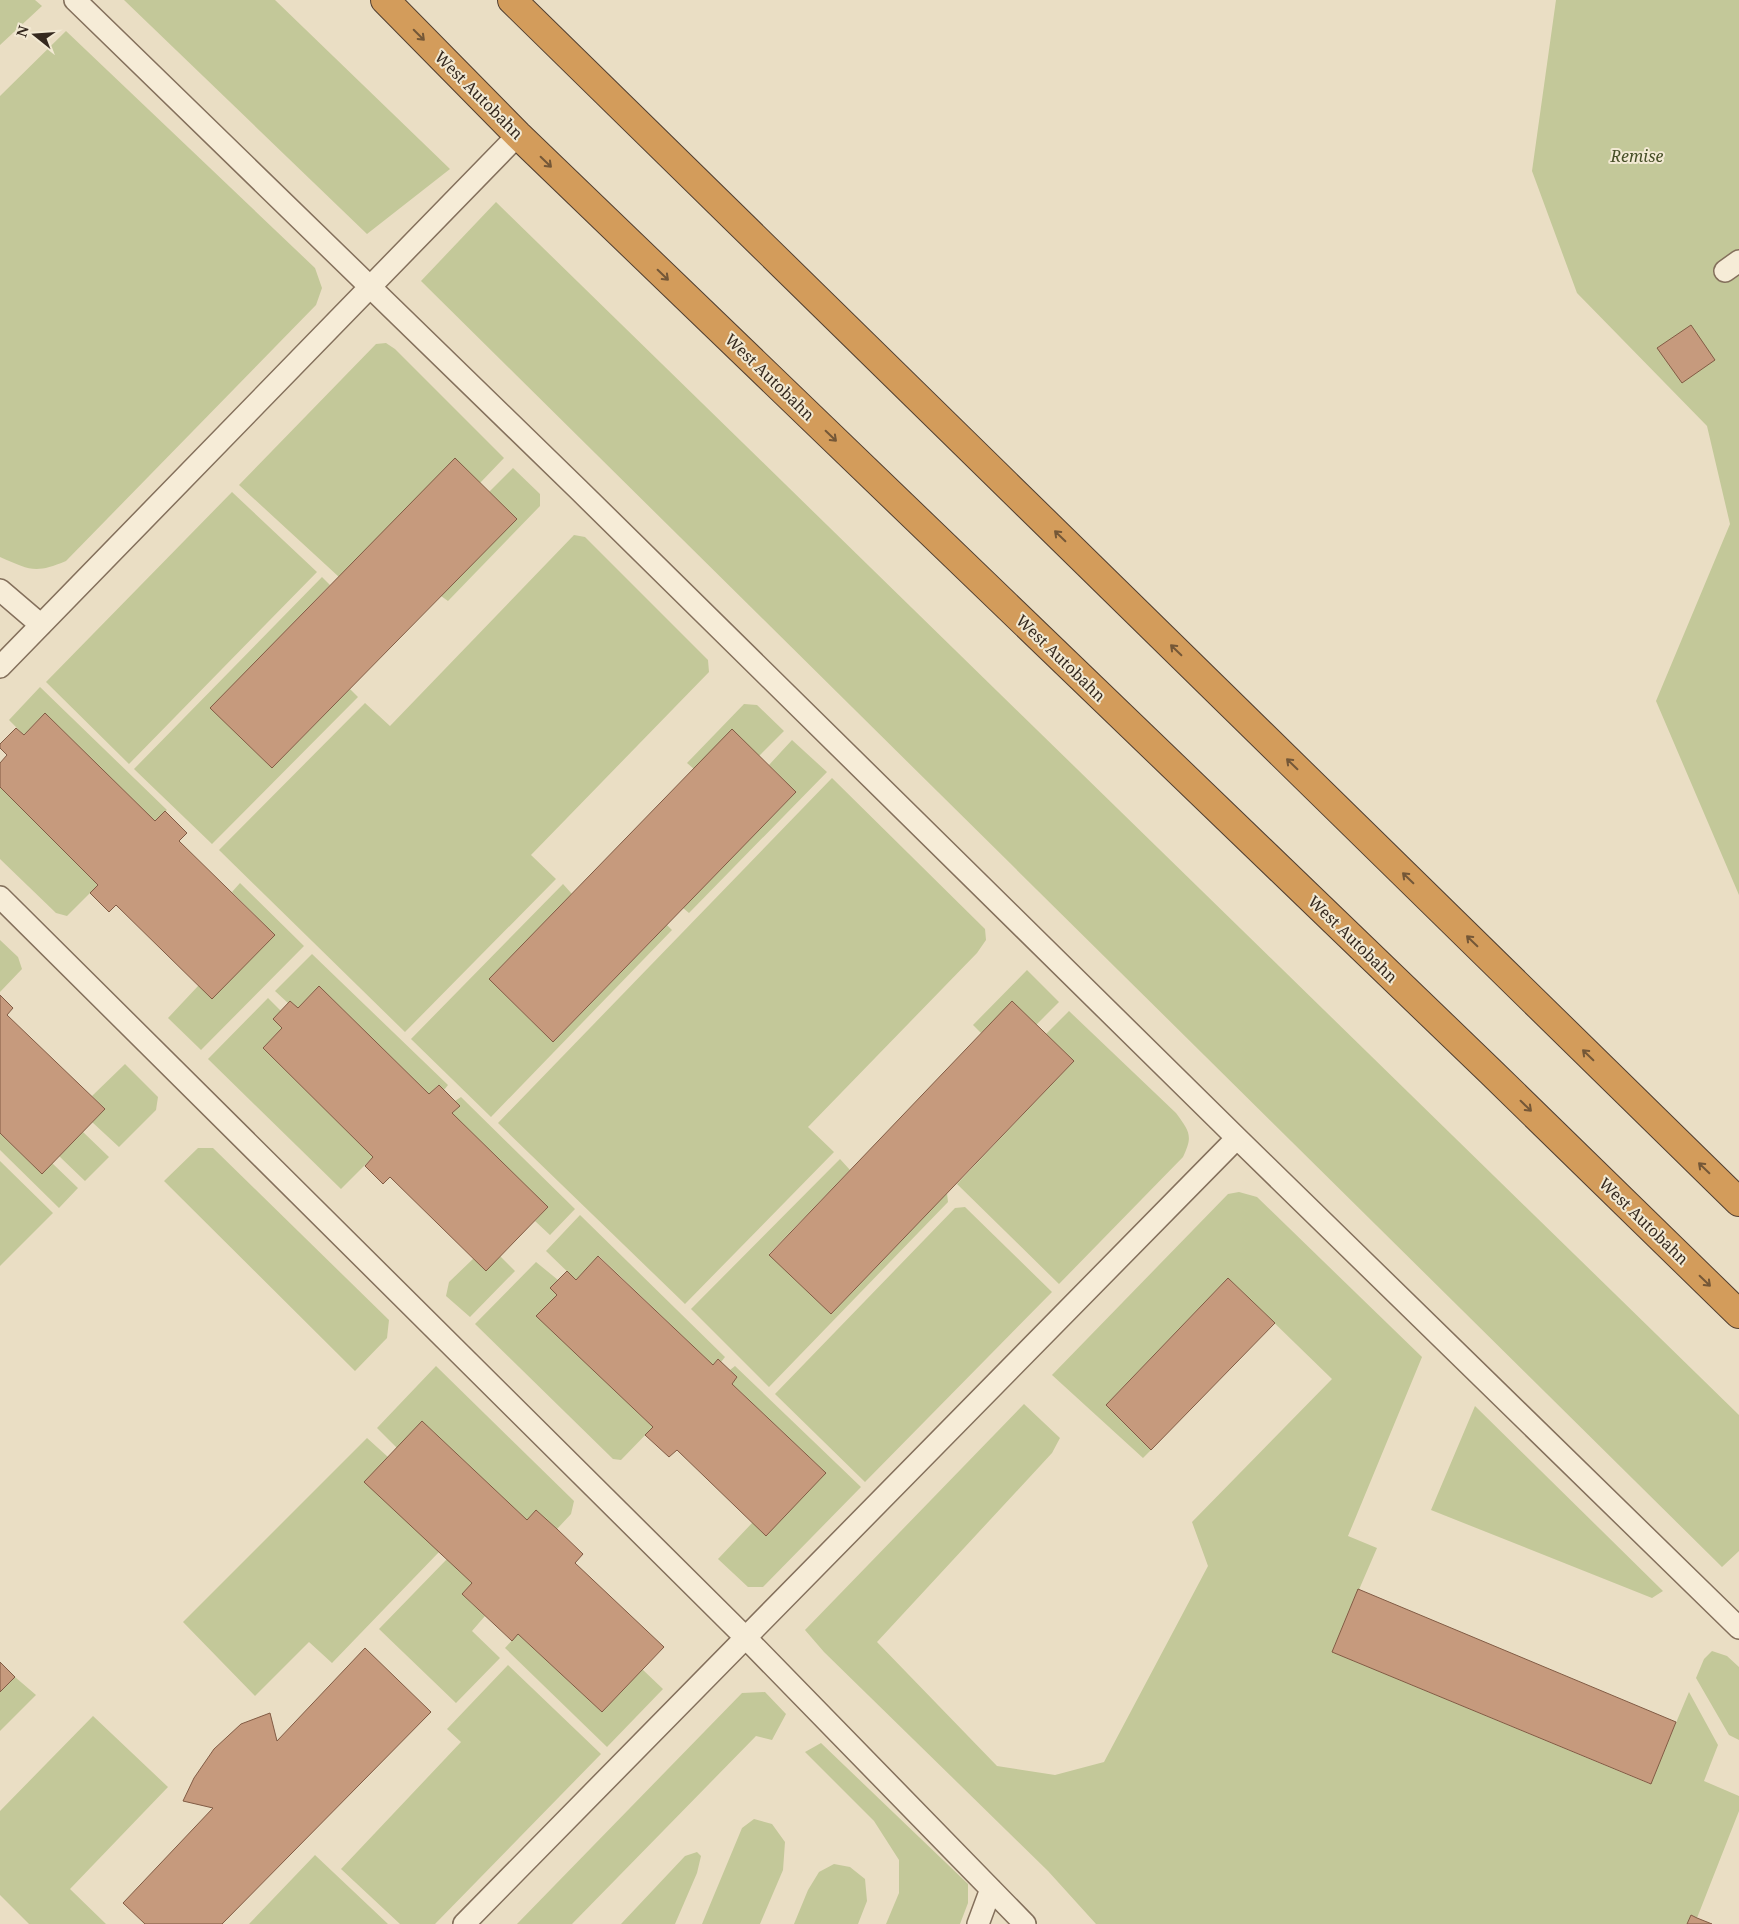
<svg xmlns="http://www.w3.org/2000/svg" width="1739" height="1924" font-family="'Noto Serif',serif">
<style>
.green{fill:#c3c899}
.building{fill:#c69a7d;stroke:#815b44}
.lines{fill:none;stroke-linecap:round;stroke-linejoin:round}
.service-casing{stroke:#84705c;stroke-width:24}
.motorway-casing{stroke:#523f30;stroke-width:30}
.service{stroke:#f6ecd7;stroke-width:21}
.motorway{stroke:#d39c5b;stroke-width:28}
.oneway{stroke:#745737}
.labels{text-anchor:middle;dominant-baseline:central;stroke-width:4;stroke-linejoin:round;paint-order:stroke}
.street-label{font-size:16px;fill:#35291f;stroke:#f2e9d3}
.park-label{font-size:16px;font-style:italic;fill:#464f27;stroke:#f2e9d3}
</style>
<rect width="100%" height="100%" fill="#eadec4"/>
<path class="green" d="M 0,0 L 35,0 L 42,6 L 0,45 Z
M 124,0 L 275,0 L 450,169 L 367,234 Z
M 1556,0 L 1739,0 L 1739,895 L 1656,701 L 1730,524 L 1707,426 L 1577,293 L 1532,171 Z
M 66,31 L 315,268 L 322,288 L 316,305 L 66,561 C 35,574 30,570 0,557 L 0,96 Z
M 496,202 L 1739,1415 L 1739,1551 L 1722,1567 L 421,281 Z
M 386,343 L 395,349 L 504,458 L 480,483 L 339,577 L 239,485 L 376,344 Z
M 513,468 L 540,494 L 540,506 L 448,601 L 441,596 L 516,519 L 489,492 Z
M 232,492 L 317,572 L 129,764 L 46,682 Z
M 574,535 L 585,537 L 708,660 L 709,672 L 531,855 L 556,879 L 405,1032 L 219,850 L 365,703 L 390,726 Z
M 322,577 L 330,585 L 211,708 L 272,768 L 350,689 L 358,697 L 212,844 L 134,769 Z
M 40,687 L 167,810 L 155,821 L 45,713 L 24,735 L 9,720 Z
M 744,704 L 757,705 L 784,731 L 759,756 L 694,769 L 687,763 Z
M 792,740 L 827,772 L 689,913 L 683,908 L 796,792 L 769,765 Z
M 832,778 L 985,929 L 986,940 L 977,953 L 808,1127 L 834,1152 L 685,1304 L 498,1123 Z
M 0,787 L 98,885 L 67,916 L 56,913 L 0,859 Z
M 240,883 L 304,946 L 201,1050 L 168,1018 L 199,985 L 212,998 L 275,935 L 232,892 Z
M 563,884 L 572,894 L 489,979 L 553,1042 L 667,925 L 672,930 L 491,1117 L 411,1039 Z
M 0,940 L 18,957 L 22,969 L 0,992 Z
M 312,954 L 448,1085 L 444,1090 L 438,1085 L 429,1094 L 319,986 L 298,1008 L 290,1001 L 288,1003 L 275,991 Z
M 1027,970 L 1059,1002 L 1036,1025 L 1012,1002 L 981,1033 L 973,1025 Z
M 268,998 L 281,1011 L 273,1019 L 282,1028 L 263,1048 L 373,1157 L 341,1189 L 208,1059 Z
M 1069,1011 L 1176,1113 C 1190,1132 1193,1136 1183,1157 L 1059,1284 L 957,1184 L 1074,1061 L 1046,1034 Z
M 125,1064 L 158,1097 L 156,1110 L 119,1147 L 92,1122 L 105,1109 L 92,1096 Z
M 461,1097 L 575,1209 L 550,1235 L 535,1221 L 548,1207 L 452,1113 L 460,1106 L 455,1101 Z
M 83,1132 L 109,1157 L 85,1181 L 59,1156 Z
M 0,1133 L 42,1174 L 52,1163 L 78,1188 L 59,1208 L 0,1150 Z
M 198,1148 L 213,1148 L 389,1320 L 387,1338 L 355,1371 L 164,1181 Z
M 840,1159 L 850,1170 L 769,1254 L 831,1314 L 947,1193 L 948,1202 L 769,1387 L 691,1309 Z
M 0,1161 L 53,1213 L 0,1266 Z
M 1239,1192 L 1257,1197 L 1422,1357 L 1348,1536 L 1377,1548 L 1332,1652 L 1650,1784 L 1689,1692 L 1718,1745 L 1704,1781 L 1739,1796 L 1739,1811 L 1697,1918 L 1691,1915 L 1687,1924 L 1096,1924 L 1048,1871 L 824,1652 L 805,1630 L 1024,1404 L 1060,1438 L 1052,1453 L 877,1642 L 997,1766 L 1055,1775 L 1104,1762 L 1208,1566 L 1192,1522 L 1332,1379 L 1228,1278 L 1106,1405 L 1151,1450 L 1143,1458 L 1052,1375 L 1228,1194 Z
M 965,1207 L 1052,1292 L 865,1482 L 775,1394 L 955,1208 Z
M 580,1215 L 725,1357 L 721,1362 L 718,1359 L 713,1365 L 599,1256 L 576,1280 L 546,1251 Z
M 500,1256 L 515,1271 L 470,1317 L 446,1296 L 449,1282 L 474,1258 Z
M 536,1262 L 558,1280 L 550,1288 L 557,1295 L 537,1316 L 653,1427 L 621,1460 L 613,1459 L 475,1324 Z
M 436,1366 L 574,1501 L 571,1514 L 557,1529 L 536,1510 L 527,1520 L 422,1421 L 397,1448 L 377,1428 Z
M 735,1366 L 861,1487 L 763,1587 L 748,1587 L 718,1559 L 753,1522 L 826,1473 L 732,1384 L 737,1377 L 730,1370 Z
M 1475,1406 L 1663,1591 L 1652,1598 L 1431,1510 Z
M 367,1438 L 388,1457 L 439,1552 L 332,1663 L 309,1642 L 255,1696 L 183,1622 Z
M 447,1559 L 472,1583 L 462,1594 L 485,1616 L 472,1631 L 500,1658 L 456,1703 L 379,1629 Z
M 518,1634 L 602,1712 L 642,1669 L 663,1689 L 607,1747 L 505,1648 Z
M 1712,1651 L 1727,1656 L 1739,1667 L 1739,1740 L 1729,1735 L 1696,1678 L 1704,1659 Z
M 508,1665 L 601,1754 L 435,1924 L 400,1924 L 341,1869 L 461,1742 L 447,1729 Z
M 15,1677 L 36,1695 L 0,1731 L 0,1692 Z
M 765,1692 L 786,1714 L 772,1740 L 756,1736 L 572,1924 L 517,1924 L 742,1693 Z
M 93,1716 L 168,1787 L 70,1889 L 106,1924 L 29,1924 L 0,1895 L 0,1811 Z
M 821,1743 L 968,1884 L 968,1903 L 960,1924 L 886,1924 L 899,1893 L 899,1860 L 874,1821 L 805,1752 Z
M 754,1819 L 772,1824 L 785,1842 L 783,1870 L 760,1924 L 702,1924 L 742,1828 Z
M 697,1852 L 701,1856 L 697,1873 L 675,1924 L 621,1924 L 685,1856 Z
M 315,1855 L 388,1924 L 249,1924 Z
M 834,1864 L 850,1867 L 865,1879 L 867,1901 L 858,1924 L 794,1924 L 808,1890 L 819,1872 Z"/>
<path class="building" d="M 1691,325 L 1715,360 L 1682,383 L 1657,348 Z
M 455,458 L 517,519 L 272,768 L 210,708 Z
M 45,713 L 155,821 L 165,811 L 187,833 L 179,841 L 275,935 L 212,999 L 116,905 L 109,912 L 90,893 L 98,885 L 0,787 L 0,763 L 7,755 L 0,748 L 0,744 L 16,728 L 24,735 Z
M 732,729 L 796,792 L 553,1042 L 489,979 Z
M 319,986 L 429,1094 L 439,1085 L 460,1106 L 452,1113 L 548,1207 L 486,1271 L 390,1177 L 383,1184 L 365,1166 L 373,1157 L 263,1048 L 282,1028 L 273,1019 L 290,1001 L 298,1008 Z
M 0,995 L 13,1008 L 7,1015 L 105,1109 L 42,1174 L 0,1133 Z
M 1012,1001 L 1074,1061 L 831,1314 L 769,1255 Z
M 598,1256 L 713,1365 L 718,1359 L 737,1377 L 732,1384 L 826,1473 L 766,1536 L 677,1450 L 669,1457 L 645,1435 L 653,1427 L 536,1316 L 557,1295 L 550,1288 L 567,1271 L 576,1280 Z
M 1228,1278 L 1275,1323 L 1151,1450 L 1106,1405 Z
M 422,1421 L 527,1520 L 536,1510 L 557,1529 L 583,1554 L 575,1563 L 664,1647 L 602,1712 L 518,1634 L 512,1641 L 462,1594 L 472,1583 L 364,1482 Z
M 1358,1589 L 1676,1722 L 1651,1784 L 1332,1652 Z
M 365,1648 L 431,1712 L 222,1924 L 145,1924 L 123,1903 L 213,1808 L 183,1801 L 194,1778 L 214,1749 L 241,1724 L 270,1713 L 277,1741 Z
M 0,1662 L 15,1677 L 0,1692 Z
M 1691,1915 L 1697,1918 L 1712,1924 L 1687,1924 Z"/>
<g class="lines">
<g class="service-casing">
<path id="service" d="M 75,0 L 579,490 L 1237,1138 L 1739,1628
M 1725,271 L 1739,261
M 0,590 L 41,625
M 0,667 L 518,135
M 0,897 L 746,1638 L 1025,1924
M 464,1924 L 1237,1138
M 978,1924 L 991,1889"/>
</g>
<g class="motorway-casing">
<path id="motorway" d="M 385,0 L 518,135 L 1491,1072 L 1739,1314
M 512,0 L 1739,1202"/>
</g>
<use href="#service" class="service"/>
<use href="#motorway" class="motorway"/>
</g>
<defs><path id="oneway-shaft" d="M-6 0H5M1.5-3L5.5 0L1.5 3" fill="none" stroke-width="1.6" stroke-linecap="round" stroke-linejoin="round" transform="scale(1.25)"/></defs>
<g class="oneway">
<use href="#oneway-shaft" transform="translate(419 35) rotate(45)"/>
<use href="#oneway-shaft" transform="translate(546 162) rotate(44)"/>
<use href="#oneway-shaft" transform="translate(663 275) rotate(44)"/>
<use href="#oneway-shaft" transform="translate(831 436) rotate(44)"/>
<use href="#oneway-shaft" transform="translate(1060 536) rotate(-136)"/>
<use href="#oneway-shaft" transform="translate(1176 650) rotate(-136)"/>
<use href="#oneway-shaft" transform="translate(1292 764) rotate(-136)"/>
<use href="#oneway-shaft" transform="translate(1408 878) rotate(-136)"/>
<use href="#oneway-shaft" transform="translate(1472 941) rotate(-136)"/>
<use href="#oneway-shaft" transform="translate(1588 1055) rotate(-136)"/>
<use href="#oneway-shaft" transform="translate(1526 1106) rotate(44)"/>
<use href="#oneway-shaft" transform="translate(1704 1168) rotate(-136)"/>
<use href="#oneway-shaft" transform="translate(1705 1281) rotate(44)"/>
</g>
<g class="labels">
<g class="street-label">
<text transform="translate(479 95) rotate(45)">West Autobahn</text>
<text transform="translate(770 377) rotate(44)">West Autobahn</text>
<text transform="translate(1061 658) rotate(44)">West Autobahn</text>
<text transform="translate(1353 939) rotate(44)">West Autobahn</text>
<text transform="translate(1644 1221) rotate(44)">West Autobahn</text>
</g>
<g class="park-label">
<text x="1637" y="156">Remise</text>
</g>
</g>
<g transform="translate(35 35) rotate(287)" stroke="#f2e9d3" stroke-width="4" paint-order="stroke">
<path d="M0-4L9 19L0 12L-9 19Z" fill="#35291f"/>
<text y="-8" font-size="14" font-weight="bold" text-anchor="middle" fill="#35291f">N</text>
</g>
</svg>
